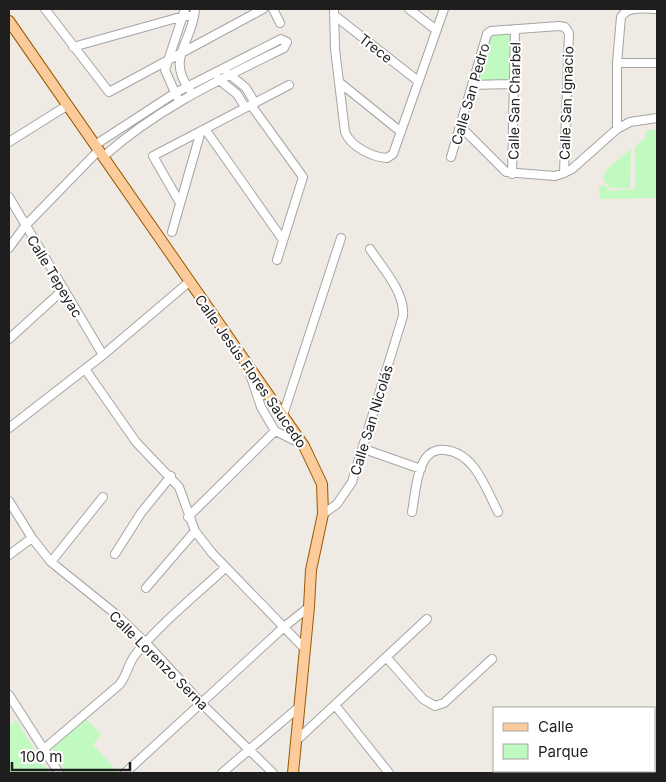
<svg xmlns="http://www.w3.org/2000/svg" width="666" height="782" font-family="Inter,sans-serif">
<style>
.park{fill:#c0fac0}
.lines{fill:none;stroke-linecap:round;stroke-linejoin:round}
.minor-casing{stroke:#a5a5a5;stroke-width:10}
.major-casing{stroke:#975a00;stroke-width:12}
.minor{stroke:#fff;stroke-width:8}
.major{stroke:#fccb9b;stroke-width:10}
.labels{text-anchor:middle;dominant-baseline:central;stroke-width:4;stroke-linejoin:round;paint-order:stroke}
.street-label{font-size:14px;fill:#1e1e1e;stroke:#fff}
</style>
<rect width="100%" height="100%" fill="#efeae3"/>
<path class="park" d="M 490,35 L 510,35 L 509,81 L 477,82 Z
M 657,129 L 657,198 L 600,199 L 599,186 L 604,185 L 610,191 L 635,189 L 635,147 L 645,138 L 646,131 Z
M 631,149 L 630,188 L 611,188 L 603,180 L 607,169 Z
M 85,718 L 101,734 L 93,745 L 117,771 L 115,773 L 66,773 L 52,747 Z
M 16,720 L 49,773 L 9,773 L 9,726 Z"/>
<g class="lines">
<g class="minor-casing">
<path id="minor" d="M 45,9 L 109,92 L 263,9
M 273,9 L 280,23
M 334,9 L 335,49 L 345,132 C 351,147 372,157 387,158 L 393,154 L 444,9
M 409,9 L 435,29
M 334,15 L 418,81
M 73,47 L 184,16 L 194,16
M 617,63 L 657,63
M 228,73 L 246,88 L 255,103
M 218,79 L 237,94 L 245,107
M 339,82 L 401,132
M 472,85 L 514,84
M 190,90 C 165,58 193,42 195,9
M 177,97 L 165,70 L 185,9
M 251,105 L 303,177 L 277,260
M 461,127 L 506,172 L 555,176 L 564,173 L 572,169 L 617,129 L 630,122 L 657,118
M 205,129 L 283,240
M 617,129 L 617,63 L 621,17 C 628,5 646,9 657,9
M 9,142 L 68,105
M 95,145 L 175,93 L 281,39 L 287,42 L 284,48 C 219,80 158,108 104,156
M 451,157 L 487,34 L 491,31 L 559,26 L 565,27 L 569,33 L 564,173
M 512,174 L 515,29
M 9,197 L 103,355
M 180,203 L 153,156 L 289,85
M 172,232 L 201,131
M 9,248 L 25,226 L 99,150
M 9,339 L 64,289
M 85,369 L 136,442 L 179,487 L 195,531 L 212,553 L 305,649
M 249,371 L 261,407 L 275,431 L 304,445
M 283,415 L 341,238
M 9,428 L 103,355 L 189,282
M 364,449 L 421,469
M 9,501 L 32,538 L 51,562 L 118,616 L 146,643 L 201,703 L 273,773
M 412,512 C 415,496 416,474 425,459 C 430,452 436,449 445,450 C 475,453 486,489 498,512
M 323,514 L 337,504 L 352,482 L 403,316 C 405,292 383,269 370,249
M 188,517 L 275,431
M 115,554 L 141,513 L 171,476
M 9,555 L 32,538
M 51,562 L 103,497
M 146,588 L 195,531
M 387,658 L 423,699 L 435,706 L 444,703 L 492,659
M 9,695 L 59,773
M 335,705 L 389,773
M 297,740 L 427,619
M 44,749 L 119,685 C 127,676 128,664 135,655 C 161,623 195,596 224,569
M 125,773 L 284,627 L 309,607
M 222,773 L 299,707"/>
</g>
<g class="major-casing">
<path id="major" d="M 9,21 L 304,446 L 322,484 L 323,514 L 311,570 L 309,607 L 293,773"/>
</g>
<use href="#minor" class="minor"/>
<use href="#major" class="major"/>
</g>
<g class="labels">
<g class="street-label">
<text transform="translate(376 48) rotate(38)">Trece</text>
<text transform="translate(470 94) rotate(-74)">Calle San Pedro</text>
<text transform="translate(514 101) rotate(-89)">Calle San Charbel</text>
<text transform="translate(566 103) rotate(-88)">Calle San Ignacio</text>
<text transform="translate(55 276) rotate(59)">Calle Tepeyac</text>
<text transform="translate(251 371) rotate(55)">Calle Jesús Flores Saucedo</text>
<text transform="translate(371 420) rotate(-73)">Calle San Nicolás</text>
<text transform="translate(159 660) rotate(45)">Calle Lorenzo Serna</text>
</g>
</g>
<rect width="666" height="782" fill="none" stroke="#1e1e1e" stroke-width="20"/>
<rect x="493" y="707" width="162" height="65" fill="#ffffff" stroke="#a5a5a5"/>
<rect x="503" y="723" width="25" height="8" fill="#fccb9b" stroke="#a5a5a5"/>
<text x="538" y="732" font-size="15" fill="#1e1e1e">Calle</text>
<rect x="503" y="744" width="25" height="15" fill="#c0fac0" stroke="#a5a5a5"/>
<text x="538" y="757" font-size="15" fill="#1e1e1e">Parque</text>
<path d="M12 762v8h118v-8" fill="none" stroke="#1e1e1e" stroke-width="2.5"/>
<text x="20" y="762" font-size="15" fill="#1e1e1e" stroke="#ffffff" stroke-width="4" paint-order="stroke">100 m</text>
</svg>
